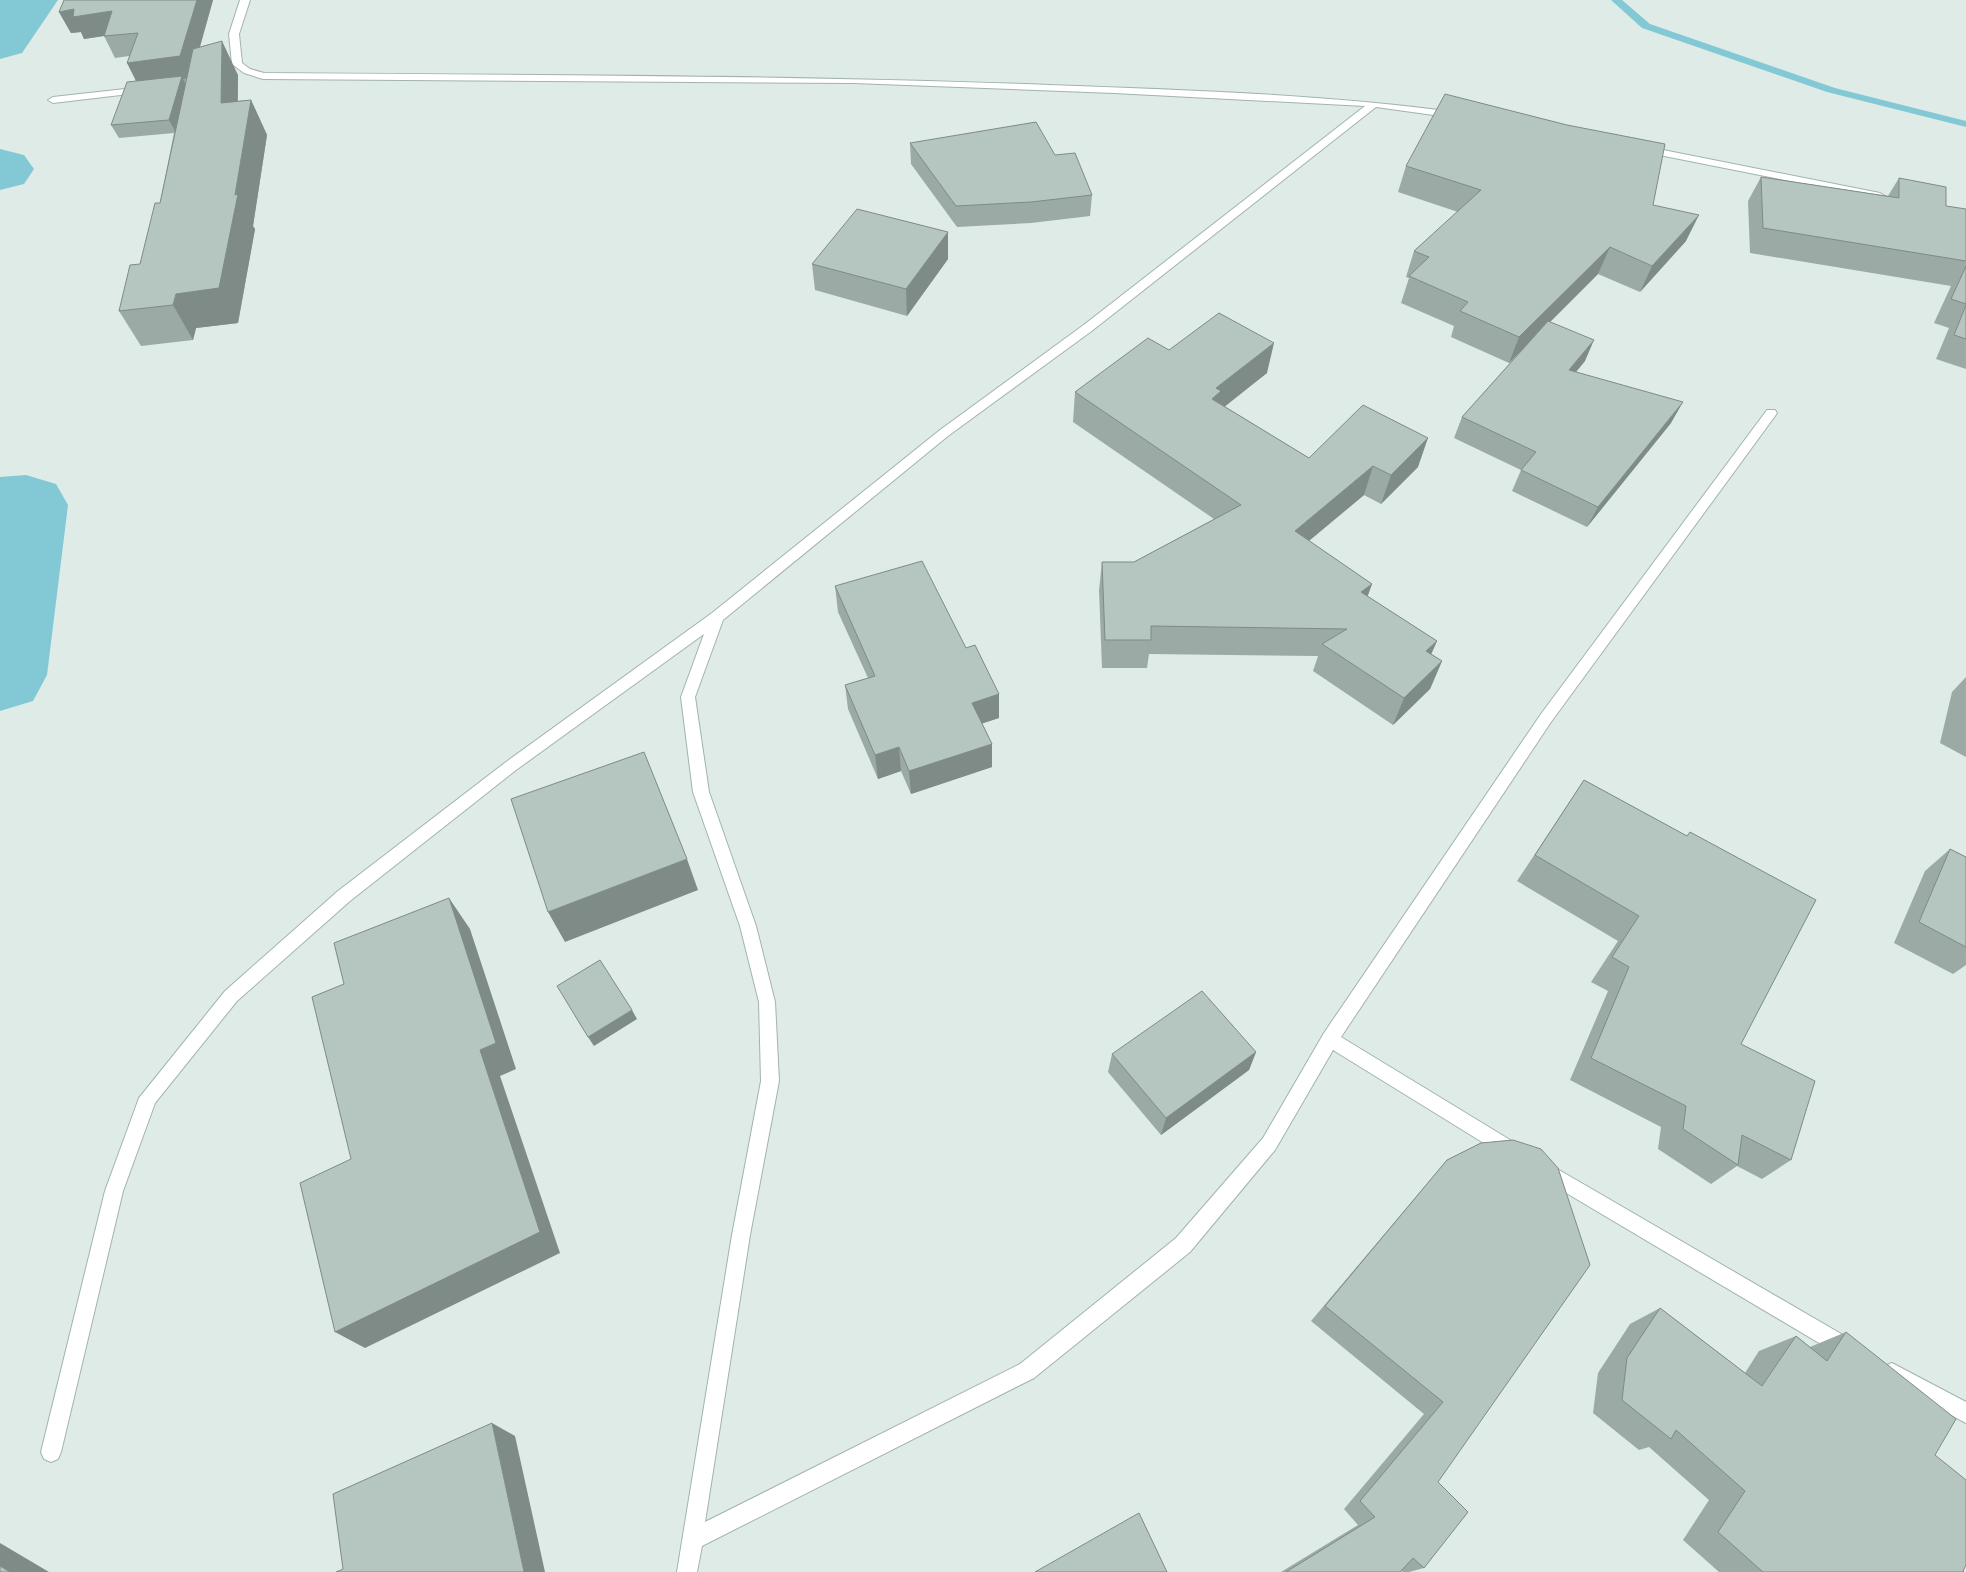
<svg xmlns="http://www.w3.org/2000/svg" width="1966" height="1572" font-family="'Work Sans',sans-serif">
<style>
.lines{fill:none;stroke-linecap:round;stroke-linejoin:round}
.stream{fill:#83c9d5;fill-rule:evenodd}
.river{fill:#83c9d5;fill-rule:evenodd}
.minor-casing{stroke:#a2b3ad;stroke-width:2}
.minor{fill:#fff;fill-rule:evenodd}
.wall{fill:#9baaa4}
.shaded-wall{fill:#7e8b86}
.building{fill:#b4c6bf;stroke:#7e8b86}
</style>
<rect width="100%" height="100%" fill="#dfebe6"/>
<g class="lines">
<path class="stream" d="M 1611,0 L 1622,0 L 1650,24 L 1835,88 L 1966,121 L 1966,127 L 1827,92 L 1642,28 Z"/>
<path class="river" d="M 0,0 L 58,0 L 22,53 L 0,59 Z
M 0,149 L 24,155 L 34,169 L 24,184 L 0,190 Z
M 26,475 L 56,484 L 68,505 L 47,675 L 33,701 L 0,711 L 0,477 Z"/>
<g class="minor-casing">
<path id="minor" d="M 240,0 L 250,0 L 239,34 L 242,63 L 250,69 L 264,73 C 525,75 787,75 1049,85 C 1184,90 1321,94 1455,112 L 1460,115 L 1455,118 L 1376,107 L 1093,330 L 948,436 L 723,620 L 695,697 L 709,792 L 756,926 L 775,1002 L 779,1081 L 750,1235 L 705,1522 L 1020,1364 L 1176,1238 L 1263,1138 L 1324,1033 L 1541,714 L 1767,410 L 1775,410 L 1777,413 L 1775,416 L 1551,722 L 1341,1037 L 1520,1146 L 1523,1152 L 1520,1158 L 1514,1161 L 1508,1158 L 1333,1050 L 1275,1150 L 1190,1252 L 1034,1378 L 702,1546 L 697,1572 L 677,1572 L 732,1235 L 761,1081 L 759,1002 L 740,926 L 693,792 L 681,697 L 704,634 L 516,770 L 350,901 L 237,1001 L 155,1103 L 123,1191 L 61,1452 L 58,1459 L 51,1462 L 44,1459 L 41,1452 L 105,1191 L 139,1098 L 225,991 L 338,891 L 506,762 L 712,613 L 940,430 L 1085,324 L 1365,106 L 1114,93 L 853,83 L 263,79 L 244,73 L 232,64 L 229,34 Z
M 143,87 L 148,90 L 146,92 L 53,103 L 48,100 L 53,97 Z
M 1643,146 L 1880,193 L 1885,196 L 1880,199 L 1639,151 L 1638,149 Z
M 1547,1163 L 1855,1342 L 1858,1349 L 1855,1356 L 1848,1359 L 1841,1356 L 1541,1178 L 1538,1172 L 1541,1166 Z
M 1892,1363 L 1966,1402 L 1966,1423 L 1885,1380 L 1882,1373 L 1885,1366 Z"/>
</g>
<use href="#minor" class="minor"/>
</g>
<path class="wall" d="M 64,0 L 213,0 L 200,47 L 238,75 L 238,101 L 251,100 L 267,135 L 253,226 L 255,229 L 238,323 L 196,328 L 193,340 L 141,346 L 119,311 L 140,264 L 160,203 L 174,133 L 119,138 L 111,125 L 136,81 L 129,56 L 115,58 L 104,36 L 84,39 L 81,32 L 71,33 L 59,12 Z
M 910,143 L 1055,155 L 1092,195 L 1090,216 L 1031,223 L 957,227 L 911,164 Z
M 1406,166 L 1653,205 L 1686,241 L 1640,292 L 1598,274 L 1550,322 L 1585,361 L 1576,372 L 1671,423 L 1587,527 L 1512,491 L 1521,470 L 1454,438 L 1462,417 L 1521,351 L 1509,363 L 1451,337 L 1454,326 L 1401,303 L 1409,278 L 1406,277 L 1414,251 L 1458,212 L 1398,192 Z
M 1761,177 L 1888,196 L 1899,178 L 1946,206 L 1966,213 L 1966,369 L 1936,359 L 1949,328 L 1934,323 L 1951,286 L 1750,253 L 1748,201 Z
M 948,259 L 907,316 L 815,290 L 812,264 Z
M 1169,350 L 1267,373 L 1224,406 L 1309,458 L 1418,467 L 1381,504 L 1364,495 L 1309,541 L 1372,584 L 1367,596 L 1437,641 L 1431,654 L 1442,661 L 1430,689 L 1393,725 L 1313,671 L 1318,656 L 1149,654 L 1147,668 L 1102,668 L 1099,590 L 1102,562 L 1134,562 L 1214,519 L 1073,422 L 1075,392 Z
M 835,586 L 999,718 L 982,723 L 992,744 L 992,767 L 911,794 L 901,771 L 878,779 L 848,709 L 845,685 L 868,678 L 838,612 Z
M 1966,677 L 1966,757 L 1940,743 L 1952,692 Z
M 1584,780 L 1687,836 L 1690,832 L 1741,1044 L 1791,1160 L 1762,1179 L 1737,1166 L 1711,1184 L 1658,1149 L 1661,1127 L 1570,1080 L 1608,991 L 1591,982 L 1618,941 L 1517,881 Z
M 1950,849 L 1966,857 L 1966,965 L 1953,974 L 1894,943 L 1925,871 Z
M 1256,1052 L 1249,1070 L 1161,1135 L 1108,1072 L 1112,1054 Z
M 1481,1143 L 1438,1482 L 1424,1568 L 1409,1572 L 1403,1572 L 1401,1571 L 1400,1572 L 1281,1572 L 1358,1525 L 1344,1509 L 1424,1414 L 1311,1321 L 1447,1160 Z
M 1660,1308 L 1745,1373 L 1759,1351 L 1796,1336 L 1810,1347 L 1846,1332 L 1935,1455 L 1964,1572 L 1719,1572 L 1683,1540 L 1709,1500 L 1649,1447 L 1639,1450 L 1593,1413 L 1598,1373 L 1630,1324 Z"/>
<path class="shaded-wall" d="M 197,0 L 213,0 L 191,78 L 183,79 L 188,89 L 176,133 L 169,120 L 138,85 L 127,63 Z
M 74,9 L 112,11 L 123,33 L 84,39 L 81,32 L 71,33 L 59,12 Z
M 222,41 L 238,75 L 237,138 L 221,103 Z
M 251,100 L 267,135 L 253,226 L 255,229 L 238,323 L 196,328 L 193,340 L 173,305 L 176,294 L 235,195 Z
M 1699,215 L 1686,241 L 1640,292 L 1652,266 Z
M 948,232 L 948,259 L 907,316 L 906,289 Z
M 1610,247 L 1598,274 L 1509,363 L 1519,337 Z
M 1594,340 L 1585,361 L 1560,391 L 1569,370 Z
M 1274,343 L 1267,373 L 1218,412 L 1212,399 L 1216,388 Z
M 1683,402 L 1671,423 L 1587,527 L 1598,507 Z
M 1428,438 L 1418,467 L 1381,504 L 1391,475 Z
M 1373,466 L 1364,495 L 1287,559 L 1295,531 Z
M 1372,584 L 1362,612 L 1361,592 Z
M 1437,641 L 1425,668 L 1426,651 Z
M 1442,661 L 1430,689 L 1393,725 L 1404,698 Z
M 999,694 L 999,718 L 972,727 L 972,703 Z
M 992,744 L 992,767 L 911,794 L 909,771 Z
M 899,747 L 901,771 L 878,779 L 875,755 Z
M 687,859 L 698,890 L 565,942 L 548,912 Z
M 449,898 L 470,929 L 516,1069 L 500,1076 L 560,1253 L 365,1348 L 335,1332 L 480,1050 Z
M 632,1010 L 637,1019 L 594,1046 L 588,1037 Z
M 1256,1052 L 1249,1070 L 1161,1135 L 1166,1118 Z
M 492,1423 L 515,1436 L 545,1572 L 524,1572 Z
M 0,1543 L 49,1572 L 10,1572 L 0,1566 Z"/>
<path class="building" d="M 64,0 L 197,0 L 180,56 L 127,63 L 138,33 L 104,36 L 112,11 L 73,17 L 74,9 L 59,12 Z
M 222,41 L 221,103 L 251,100 L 235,195 L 238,194 L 219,288 L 176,294 L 173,305 L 119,311 L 130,265 L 140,264 L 155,203 L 160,203 L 193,49 Z
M 182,76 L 169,120 L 111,125 L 127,82 Z
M 1445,94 L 1567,125 L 1665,144 L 1653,205 L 1699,215 L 1652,266 L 1610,247 L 1519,337 L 1460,311 L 1468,302 L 1409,276 L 1429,257 L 1414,251 L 1481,190 L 1406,166 Z
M 1036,122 L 1055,155 L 1075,153 L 1092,195 L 1031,202 L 956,206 L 910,143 Z
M 1761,177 L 1899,198 L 1899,178 L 1946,187 L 1946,206 L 1966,209 L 1966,261 L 1763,228 Z
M 857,209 L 948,232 L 906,289 L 812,264 Z
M 1966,266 L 1966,304 L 1951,299 Z
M 1966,305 L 1966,339 L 1954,335 Z
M 1219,313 L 1274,343 L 1216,388 L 1221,391 L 1212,399 L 1309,458 L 1363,405 L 1428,438 L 1391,475 L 1373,466 L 1295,531 L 1372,584 L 1361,592 L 1437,641 L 1426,651 L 1442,661 L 1404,698 L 1322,644 L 1347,629 L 1151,626 L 1151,640 L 1105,640 L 1102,562 L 1134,562 L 1241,505 L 1075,392 L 1148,338 L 1169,350 Z
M 1548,321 L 1594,340 L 1569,370 L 1683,402 L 1598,507 L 1521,470 L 1536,452 L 1462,417 Z
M 922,561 L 966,648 L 975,645 L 999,694 L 972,703 L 992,744 L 909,771 L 899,747 L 875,755 L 845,685 L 875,676 L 835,586 Z
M 644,752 L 687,859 L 548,912 L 511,799 Z
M 1584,780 L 1687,836 L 1690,832 L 1816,900 L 1741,1044 L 1815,1081 L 1791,1160 L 1742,1135 L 1738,1165 L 1683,1129 L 1686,1106 L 1591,1058 L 1629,967 L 1612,957 L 1639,916 L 1535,855 Z
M 1950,849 L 1966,857 L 1966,947 L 1919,922 Z
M 449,898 L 496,1043 L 480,1050 L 540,1232 L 335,1332 L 300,1183 L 351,1159 L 312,997 L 344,984 L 334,943 Z
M 600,960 L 632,1010 L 588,1037 L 557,986 Z
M 1202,991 L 1256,1052 L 1166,1118 L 1112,1054 Z
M 1513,1140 L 1541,1149 L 1558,1168 L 1590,1265 L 1438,1482 L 1468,1512 L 1424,1568 L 1413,1558 L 1400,1572 L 1286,1572 L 1375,1517 L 1360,1501 L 1443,1402 L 1325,1306 L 1447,1160 L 1481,1143 Z
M 1660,1308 L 1762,1386 L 1796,1336 L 1827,1361 L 1846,1332 L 1956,1419 L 1935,1455 L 1966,1480 L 1966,1565 L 1963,1571 L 1964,1572 L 1763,1572 L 1718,1532 L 1745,1491 L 1676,1430 L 1671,1439 L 1622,1400 L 1627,1358 Z
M 492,1423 L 524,1572 L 336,1572 L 343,1569 L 333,1494 Z
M 1139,1513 L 1167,1572 L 1035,1572 Z
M 0,1566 L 10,1572 L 0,1572 Z"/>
</svg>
